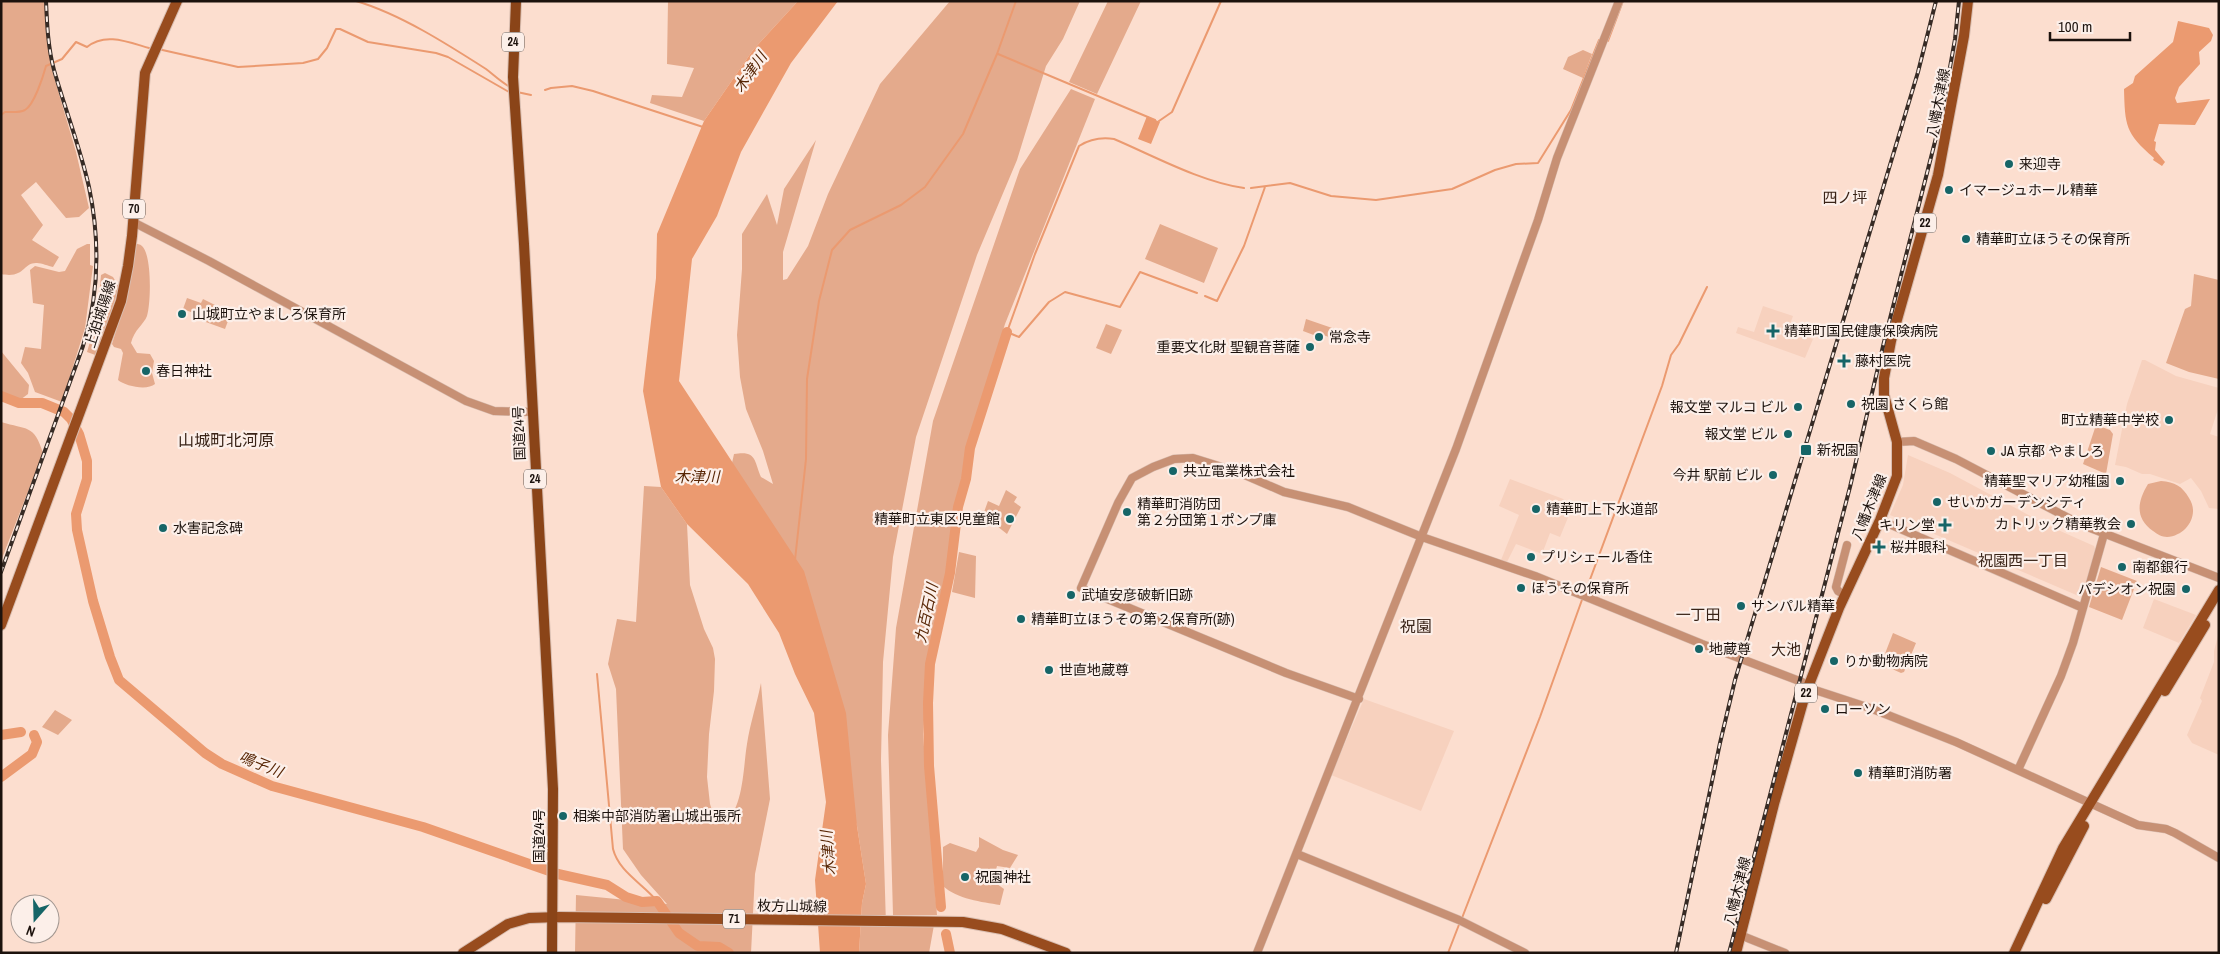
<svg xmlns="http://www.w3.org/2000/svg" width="2220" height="954" font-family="'Archivo Narrow','Noto Sans JP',sans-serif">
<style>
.built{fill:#f7d1be}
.green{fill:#e4aa8c}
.water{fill:#eb9a70}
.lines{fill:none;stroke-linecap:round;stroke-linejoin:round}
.stream{stroke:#eb9a70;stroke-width:2}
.river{stroke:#eb9a70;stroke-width:10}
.tertiary-casing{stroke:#d8bdb0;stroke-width:9}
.primary-casing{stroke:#d8bdb0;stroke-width:12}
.trunk-casing{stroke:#d8bdb0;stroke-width:12}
.tertiary{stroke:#c79074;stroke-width:8}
.primary{stroke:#984c1e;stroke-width:10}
.trunk{stroke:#8a4418;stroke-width:10}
.rail-casing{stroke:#372b25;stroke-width:4}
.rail{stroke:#fcefe9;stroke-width:2;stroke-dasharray:5.5;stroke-linecap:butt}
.poi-dot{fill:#166567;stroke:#fcefe9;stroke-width:2}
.labels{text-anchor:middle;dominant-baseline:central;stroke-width:4.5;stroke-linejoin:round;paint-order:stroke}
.shield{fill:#fcefe9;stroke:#5f544f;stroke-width:1}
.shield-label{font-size:12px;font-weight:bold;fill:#1c120d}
.street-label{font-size:14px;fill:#1c120d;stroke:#fcefe9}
.poi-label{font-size:14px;fill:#1c120d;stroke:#fcefe9;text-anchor:start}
.water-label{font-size:15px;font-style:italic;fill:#582605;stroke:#fcefe9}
.neighbourhood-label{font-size:15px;fill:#392317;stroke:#fcefe9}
.quarter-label{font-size:16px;fill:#392317;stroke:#fcefe9}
</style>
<rect width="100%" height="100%" fill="#fcdecf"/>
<path class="built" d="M 1763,306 L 1793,316 L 1788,330 L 1813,339 L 1805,358 L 1736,333 L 1738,327 L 1754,332 Z
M 2142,360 L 2145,360 L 2176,376 L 2219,388 L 2219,406 L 2210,434 L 2219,437 L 2219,509 L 2209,508 L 2201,491 L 2191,478 L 2180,484 L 2150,474 L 2142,474 L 2126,467 L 2115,465 L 2127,404 Z
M 1908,455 L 1950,473 L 2049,526 L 2094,546 L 2096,551 L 2081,597 L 1890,515 L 1903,485 Z
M 1510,479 L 1574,503 L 1560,537 L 1550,533 L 1542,554 L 1516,544 L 1507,562 L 1501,560 L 1519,515 L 1499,506 Z
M 2154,599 L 2196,615 L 2179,643 L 2143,628 Z
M 2219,632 L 2219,755 L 2192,743 L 2187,735 L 2202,701 L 2200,698 L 2214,662 L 2214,651 Z
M 1364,699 L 1454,731 L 1421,811 L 1331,775 Z"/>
<path class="green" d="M 1,1 L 44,1 L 52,70 L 76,152 L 89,208 L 79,217 L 66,218 L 36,182 L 21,195 L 43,225 L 32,240 L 59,257 L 53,267 C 48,266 42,263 37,263 C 23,262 25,279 1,274 Z
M 668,1 L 798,1 L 753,50 L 704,121 L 650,103 L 652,95 L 682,97 L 694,68 L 667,64 Z
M 950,1 L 1080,1 L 1063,39 L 1046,66 L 1017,160 L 977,255 L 916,437 L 893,557 L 883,662 L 881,760 L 886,925 L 934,925 L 929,953 L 859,953 L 862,903 L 866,884 L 857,826 L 760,506 L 732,463 L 734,454 C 757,450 754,461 761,477 L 773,484 L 763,451 L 746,409 L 740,377 L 737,335 L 742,269 L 742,234 L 767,194 L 777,225 L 784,189 L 816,140 L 783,252 L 783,280 L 787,279 L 808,246 L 828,194 L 880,84 Z
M 1108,1 L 1141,1 L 1097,94 L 1069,82 Z
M 1583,50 L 1592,54 L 1583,78 L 1563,69 L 1568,57 Z
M 1071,89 L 1095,99 L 1005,324 L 968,445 L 964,479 L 956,513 L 950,553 L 928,665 L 923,734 L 937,915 L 893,915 L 888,735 L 896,628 L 933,421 L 1020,169 Z
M 1160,224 L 1218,248 L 1204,283 L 1145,259 Z
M 135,243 C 137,244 140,244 142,246 C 152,255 151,303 147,316 C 144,324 134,330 131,343 L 137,353 L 150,354 L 154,361 L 152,373 L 155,384 C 147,391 125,386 118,380 L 123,353 L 121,349 L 114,347 L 112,344 L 128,291 L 135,256 Z
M 87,244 L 90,244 L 90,265 L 93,266 L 85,328 L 62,402 L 35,392 L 28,373 L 21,363 L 25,347 L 41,349 L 44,305 L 33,303 L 30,270 L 35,266 L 59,272 L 65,271 L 77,249 Z
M 105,273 L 113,277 L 119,287 L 98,356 L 87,352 L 97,318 L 101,275 Z
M 2194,274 L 2219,280 L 2219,379 L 2189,372 L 2166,363 L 2185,309 L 2191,306 Z
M 187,298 L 201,303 L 203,299 L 231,313 L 225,329 L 203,321 L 204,317 L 183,309 Z
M 1306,319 L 1338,330 L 1335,339 L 1320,334 L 1319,337 L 1303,331 Z
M 1106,324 L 1122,330 L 1111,354 L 1096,348 Z
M 1,351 L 29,385 L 28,394 L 20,400 L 1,393 Z
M 1,422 C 27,430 34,424 43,453 L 1,561 Z
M 2096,425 L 2110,430 L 2113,434 L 2106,474 L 2083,464 Z
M 2161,481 C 2175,482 2182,486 2189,498 C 2200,514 2187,536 2167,537 C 2162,537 2157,534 2153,531 C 2135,518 2137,502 2148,484 Z
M 644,486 L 661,487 L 687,524 L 690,585 L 704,629 L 713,648 L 715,659 L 714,691 L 709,734 L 707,777 L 710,804 L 716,823 L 722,824 C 744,812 743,767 747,744 C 750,724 757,703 761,683 L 770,799 L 755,874 L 751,953 L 575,953 L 576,895 L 667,904 L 641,875 L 623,849 L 616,689 L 608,664 L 617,619 L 636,622 Z
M 1006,490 L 1017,497 L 1014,502 L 1021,507 L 1007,534 L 983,515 L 988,501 L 999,506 Z
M 959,552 L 976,556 L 975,598 L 952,592 Z
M 2101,567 L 2137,581 L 2122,620 L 2089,607 Z
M 1893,633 L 1916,643 L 1904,672 L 1901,673 L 1881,664 Z
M 55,710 L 72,720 L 58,735 L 42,727 Z
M 979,837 L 1003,850 L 1018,855 L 1010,868 L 997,866 L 993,881 L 1004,889 L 1000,905 C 982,902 957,899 943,886 L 943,847 L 950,843 L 976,852 L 979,847 Z"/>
<path class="water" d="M 798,1 L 838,1 L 791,63 L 741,152 L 717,216 L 692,259 L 679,381 L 804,571 L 846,713 L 857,826 L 866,884 L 862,903 L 859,953 L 820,953 L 815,880 L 826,802 L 814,713 L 795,674 L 779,633 L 748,584 L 687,524 L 661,487 L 643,391 L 656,278 L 657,234 L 704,121 L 753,50 Z
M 2178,21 L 2209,28 L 2213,35 L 2211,41 L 2199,52 L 2200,64 L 2179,87 L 2175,98 L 2177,103 L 2210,99 L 2195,125 L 2159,124 L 2154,141 L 2156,142 L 2155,150 L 2165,162 L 2162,166 L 2153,160 L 2154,158 C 2125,133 2125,125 2124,89 L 2133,83 L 2135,76 L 2173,42 Z
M 1147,116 L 1160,122 L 1151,144 L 1138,139 Z"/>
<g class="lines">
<path class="stream" d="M 356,1 C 400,14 447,44 486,69 C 494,75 501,82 510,87
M 1606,41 L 1608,41 L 1623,1
M 158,49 L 238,67 L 303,63 L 318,59 L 327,48 L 336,29 L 340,29 L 368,42 L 436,53 L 448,57 L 509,92
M 998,54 L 1155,120
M 545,90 L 551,88 L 572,86 L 593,91 L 703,127
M 517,92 L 531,95
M 1,115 L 5,112 C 12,112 19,113 25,110 C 34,105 43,77 46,66 L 62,59 L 76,42 L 87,47 C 105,32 128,42 149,48
M 1159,121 L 1172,112 L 1221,1
M 1251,188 L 1290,183 L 1331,196 L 1376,200 L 1452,189 L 1495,170 L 1516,164 L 1538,163 L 1571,110 L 1599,40 L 1601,40
M 1197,293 L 1140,272 L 1120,307 L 1065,292 L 1049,302 L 1019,337 L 1007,332 L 1035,254 L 1079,146 C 1090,139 1101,137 1114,139 C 1154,156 1201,182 1244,188
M 1205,296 L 1217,301 L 1244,246 L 1265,187
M 795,560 L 806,459 L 807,379 L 819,301 L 832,250 L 850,230 L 901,205 L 925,187 L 963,134 L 997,54 L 1016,1
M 1585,593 L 1662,386 L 1671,355 L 1679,344 L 1707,287
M 597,674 L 613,849 C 619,872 642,883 657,901
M 1462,918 L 1540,717 L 1583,597
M 1448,953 L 1460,922"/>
<path class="river" d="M 1,396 L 19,403 L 42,403 L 64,412 L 71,419 L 79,434 L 87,461 L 87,479 L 76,514 L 77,530 L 93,601 L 110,657 L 119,680 L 205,753 L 222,764 L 272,786 L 423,827 L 558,874 L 607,885 L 626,897 L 642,902 L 657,901 L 679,933 L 698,946 L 719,947 L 729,953
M 1,735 L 21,732
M 1,777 L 32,754 L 37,742 L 34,735
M 941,907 L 929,766 L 928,703 L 930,664 L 950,573 L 958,507 L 966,479 L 970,448 L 1007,332
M 946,934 L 950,953"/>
<g class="tertiary-casing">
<path id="tertiary" d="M 133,222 L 209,261 L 466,401 L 494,411 L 533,412
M 1897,442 L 1914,441 L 1956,459 L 2080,524 L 2219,578
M 1880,520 L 2083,608
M 1845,595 L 1838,591 L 1836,587 L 1847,545
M 1359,699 L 1286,673 L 1081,588 L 1118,503 L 1132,478 L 1153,467 L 1174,459 L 1193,458 L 1238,472 L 1284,492 L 1348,507 L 1422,537 L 1535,576 L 1702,644 L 1802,682 L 1815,690 L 1870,708 L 1956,742 L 2138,825 L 2166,829 L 2175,833 L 2219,858
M 2018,770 L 2061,676 L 2073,643 L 2104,534
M 1297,854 L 1459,920 L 1525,953
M 1740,935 L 1785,953
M 1257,953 L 1456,449 L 1538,220 L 1557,158 L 1619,1"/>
</g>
<g class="primary-casing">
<path id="primary" d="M 1,625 L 121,301 L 128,266 L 132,236 L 145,73 L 177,1
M 2165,691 L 2205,625
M 2046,899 L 2084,826
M 463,953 L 508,924 L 529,918 L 559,917 L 963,922 L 1002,929 L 1066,953
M 1736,953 L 1774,804 L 1805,695 L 1839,608 L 1880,520 L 1897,476 L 1897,442 L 1884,395 L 1884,378 L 1891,341 L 1938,175 L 1964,36 L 1968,1
M 2014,953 L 2063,848 L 2219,590"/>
</g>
<g class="trunk-casing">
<path id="trunk" d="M 516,1 L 513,77 L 524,244 L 553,789 L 552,953"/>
</g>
<use href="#tertiary" class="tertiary"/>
<use href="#primary" class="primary"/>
<use href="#trunk" class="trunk"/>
<g class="rail-casing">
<path id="rail" d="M 1,572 L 83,346 C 99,295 100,240 89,187 C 80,147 65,109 54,70 C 48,48 47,24 46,1
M 1676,953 L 1720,743 L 1735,680 L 1918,72 L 1936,1
M 1729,953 L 1850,487 L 1884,342 L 1941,118 L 1955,39 L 1959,1"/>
</g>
<use href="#rail" class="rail"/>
</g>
<g class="poi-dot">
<circle cx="2009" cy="164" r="5"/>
<circle cx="1949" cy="190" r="5"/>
<circle cx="1966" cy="239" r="5"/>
<circle cx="182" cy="314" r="5"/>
<path d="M1770.5 323.5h5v5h5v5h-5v5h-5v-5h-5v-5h5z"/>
<circle cx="1319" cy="337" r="5"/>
<circle cx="1310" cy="347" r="5"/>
<path d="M1841.5 353.5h5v5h5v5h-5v5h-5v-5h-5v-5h5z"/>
<circle cx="146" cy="371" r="5"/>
<circle cx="1851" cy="404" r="5"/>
<circle cx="1798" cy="407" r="5"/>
<circle cx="2169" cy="420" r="5"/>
<circle cx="1788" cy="434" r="5"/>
<rect x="1800" y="444" width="12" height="12" rx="2.5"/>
<circle cx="1991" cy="451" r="5"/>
<circle cx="1173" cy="471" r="5"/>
<circle cx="1773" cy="475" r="5"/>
<circle cx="2120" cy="481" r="5"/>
<circle cx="1937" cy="502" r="5"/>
<circle cx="1536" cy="509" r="5"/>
<circle cx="1127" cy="512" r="5"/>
<circle cx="1010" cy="519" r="5"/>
<circle cx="2131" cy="524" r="5"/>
<path d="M1942.5 517.5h5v5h5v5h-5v5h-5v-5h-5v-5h5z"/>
<circle cx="163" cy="528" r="5"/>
<path d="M1876.5 539.5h5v5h5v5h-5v5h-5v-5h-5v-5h5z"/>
<circle cx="1531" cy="557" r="5"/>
<circle cx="2122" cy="567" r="5"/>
<circle cx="1521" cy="588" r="5"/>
<circle cx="2186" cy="589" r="5"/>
<circle cx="1071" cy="595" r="5"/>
<circle cx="1741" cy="606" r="5"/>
<circle cx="1021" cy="619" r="5"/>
<circle cx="1699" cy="649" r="5"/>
<circle cx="1834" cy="661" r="5"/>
<circle cx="1049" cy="670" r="5"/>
<circle cx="1825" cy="709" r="5"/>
<circle cx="1858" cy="773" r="5"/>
<circle cx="563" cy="816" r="5"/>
<circle cx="965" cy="877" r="5"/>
</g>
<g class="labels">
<g class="shield">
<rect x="502" y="32.5" width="22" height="19" rx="4"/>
<rect x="123" y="199.5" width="22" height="19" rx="4"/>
<rect x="1914" y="213.5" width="22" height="19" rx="4"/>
<rect x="524" y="469.5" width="22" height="19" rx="4"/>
<rect x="1795" y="683.5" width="22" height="19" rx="4"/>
<rect x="723" y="909.5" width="22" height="19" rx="4"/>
</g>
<g class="shield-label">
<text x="513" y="42">24</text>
<text x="134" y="209">70</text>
<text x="1925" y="223">22</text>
<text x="535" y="479">24</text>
<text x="1806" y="693">22</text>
<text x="734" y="919">71</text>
</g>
<g class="street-label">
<text transform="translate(1938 103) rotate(-79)">八幡木津線</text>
<text transform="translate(100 314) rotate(-72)">上狛城陽線</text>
<text transform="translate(519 433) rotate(-92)">国道24号</text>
<text transform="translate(1869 507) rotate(-68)">八幡木津線</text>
<text transform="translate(539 836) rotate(-90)">国道24号</text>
<text transform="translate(1737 891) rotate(-76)">八幡木津線</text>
<text transform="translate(792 906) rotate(1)">枚方山城線</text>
</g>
<g class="poi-label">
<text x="2019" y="164">来迎寺</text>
<text x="1959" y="190">イマージュホール精華</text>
<text x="1976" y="239">精華町立ほうその保育所</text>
<text x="192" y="314">山城町立やましろ保育所</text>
<text x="1784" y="331">精華町国民健康保険病院</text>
<text x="1329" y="337">常念寺</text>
<text x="1300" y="347" text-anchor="end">重要文化財 聖観音菩薩</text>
<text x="1855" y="361">藤村医院</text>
<text x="156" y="371">春日神社</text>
<text x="1861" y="404">祝園 さくら館</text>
<text x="1788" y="407" text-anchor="end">報文堂 マルコ ビル</text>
<text x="2159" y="420" text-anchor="end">町立精華中学校</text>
<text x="1778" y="434" text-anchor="end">報文堂 ビル</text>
<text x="1817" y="450">新祝園</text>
<text x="2001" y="451">JA 京都 やましろ</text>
<text x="1183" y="471">共立電業株式会社</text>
<text x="1763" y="475" text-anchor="end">今井 駅前 ビル</text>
<text x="2110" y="481" text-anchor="end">精華聖マリア幼稚園</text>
<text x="1947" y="502">せいかガーデンシティ</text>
<text x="1137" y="504">精華町消防団<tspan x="1137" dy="16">第２分団第１ポンプ庫</tspan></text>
<text x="1546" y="509">精華町上下水道部</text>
<text x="1000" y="519" text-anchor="end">精華町立東区児童館</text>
<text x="2121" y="524" text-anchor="end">カトリック精華教会</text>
<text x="1935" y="525" text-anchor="end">キリン堂</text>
<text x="173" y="528">水害記念碑</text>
<text x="1890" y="547">桜井眼科</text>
<text x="1541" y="557">プリシェール香住</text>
<text x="2132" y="567">南都銀行</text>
<text x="1531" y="588">ほうその保育所</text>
<text x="2176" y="589" text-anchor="end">パデシオン祝園</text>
<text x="1081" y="595">武埴安彦破斬旧跡</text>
<text x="1751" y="606">サンパル精華</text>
<text x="1031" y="619">精華町立ほうその第２保育所(跡)</text>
<text x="1709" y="649">地蔵尊</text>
<text x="1844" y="661">りか動物病院</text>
<text x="1059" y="670">世直地蔵尊</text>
<text x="1835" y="709">ローソン</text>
<text x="1868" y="773">精華町消防署</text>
<text x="573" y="816">相楽中部消防署山城出張所</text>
<text x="975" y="877">祝園神社</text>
</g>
<g class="water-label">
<text transform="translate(750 72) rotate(-55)">木津川</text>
<text x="697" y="476">木津川</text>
<text transform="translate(926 613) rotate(-78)">九百石川</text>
<text transform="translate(261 764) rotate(22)">鳴子川</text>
<text transform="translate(828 853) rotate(-95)">木津川</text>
</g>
<g class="neighbourhood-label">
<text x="1845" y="197">四ノ坪</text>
<text x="2023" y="560">祝園西一丁目</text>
<text x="1698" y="614">一丁田</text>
<text x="1786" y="649">大池</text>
</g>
<g class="quarter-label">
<text x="226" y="440">山城町北河原</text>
<text x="1416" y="626">祝園</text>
</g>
</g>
<rect width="2220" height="954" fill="none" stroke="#1c120d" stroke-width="5"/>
<g transform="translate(35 919) rotate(200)"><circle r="24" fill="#fcefe9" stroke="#a29791"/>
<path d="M0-4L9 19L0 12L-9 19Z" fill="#166567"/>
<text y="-8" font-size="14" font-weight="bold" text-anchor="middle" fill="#1c120d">N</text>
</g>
<path d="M2050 32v8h80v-8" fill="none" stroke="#1c120d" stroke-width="2.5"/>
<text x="2058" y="32" font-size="15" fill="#1c120d" stroke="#fcefe9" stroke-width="4" paint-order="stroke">100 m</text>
</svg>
